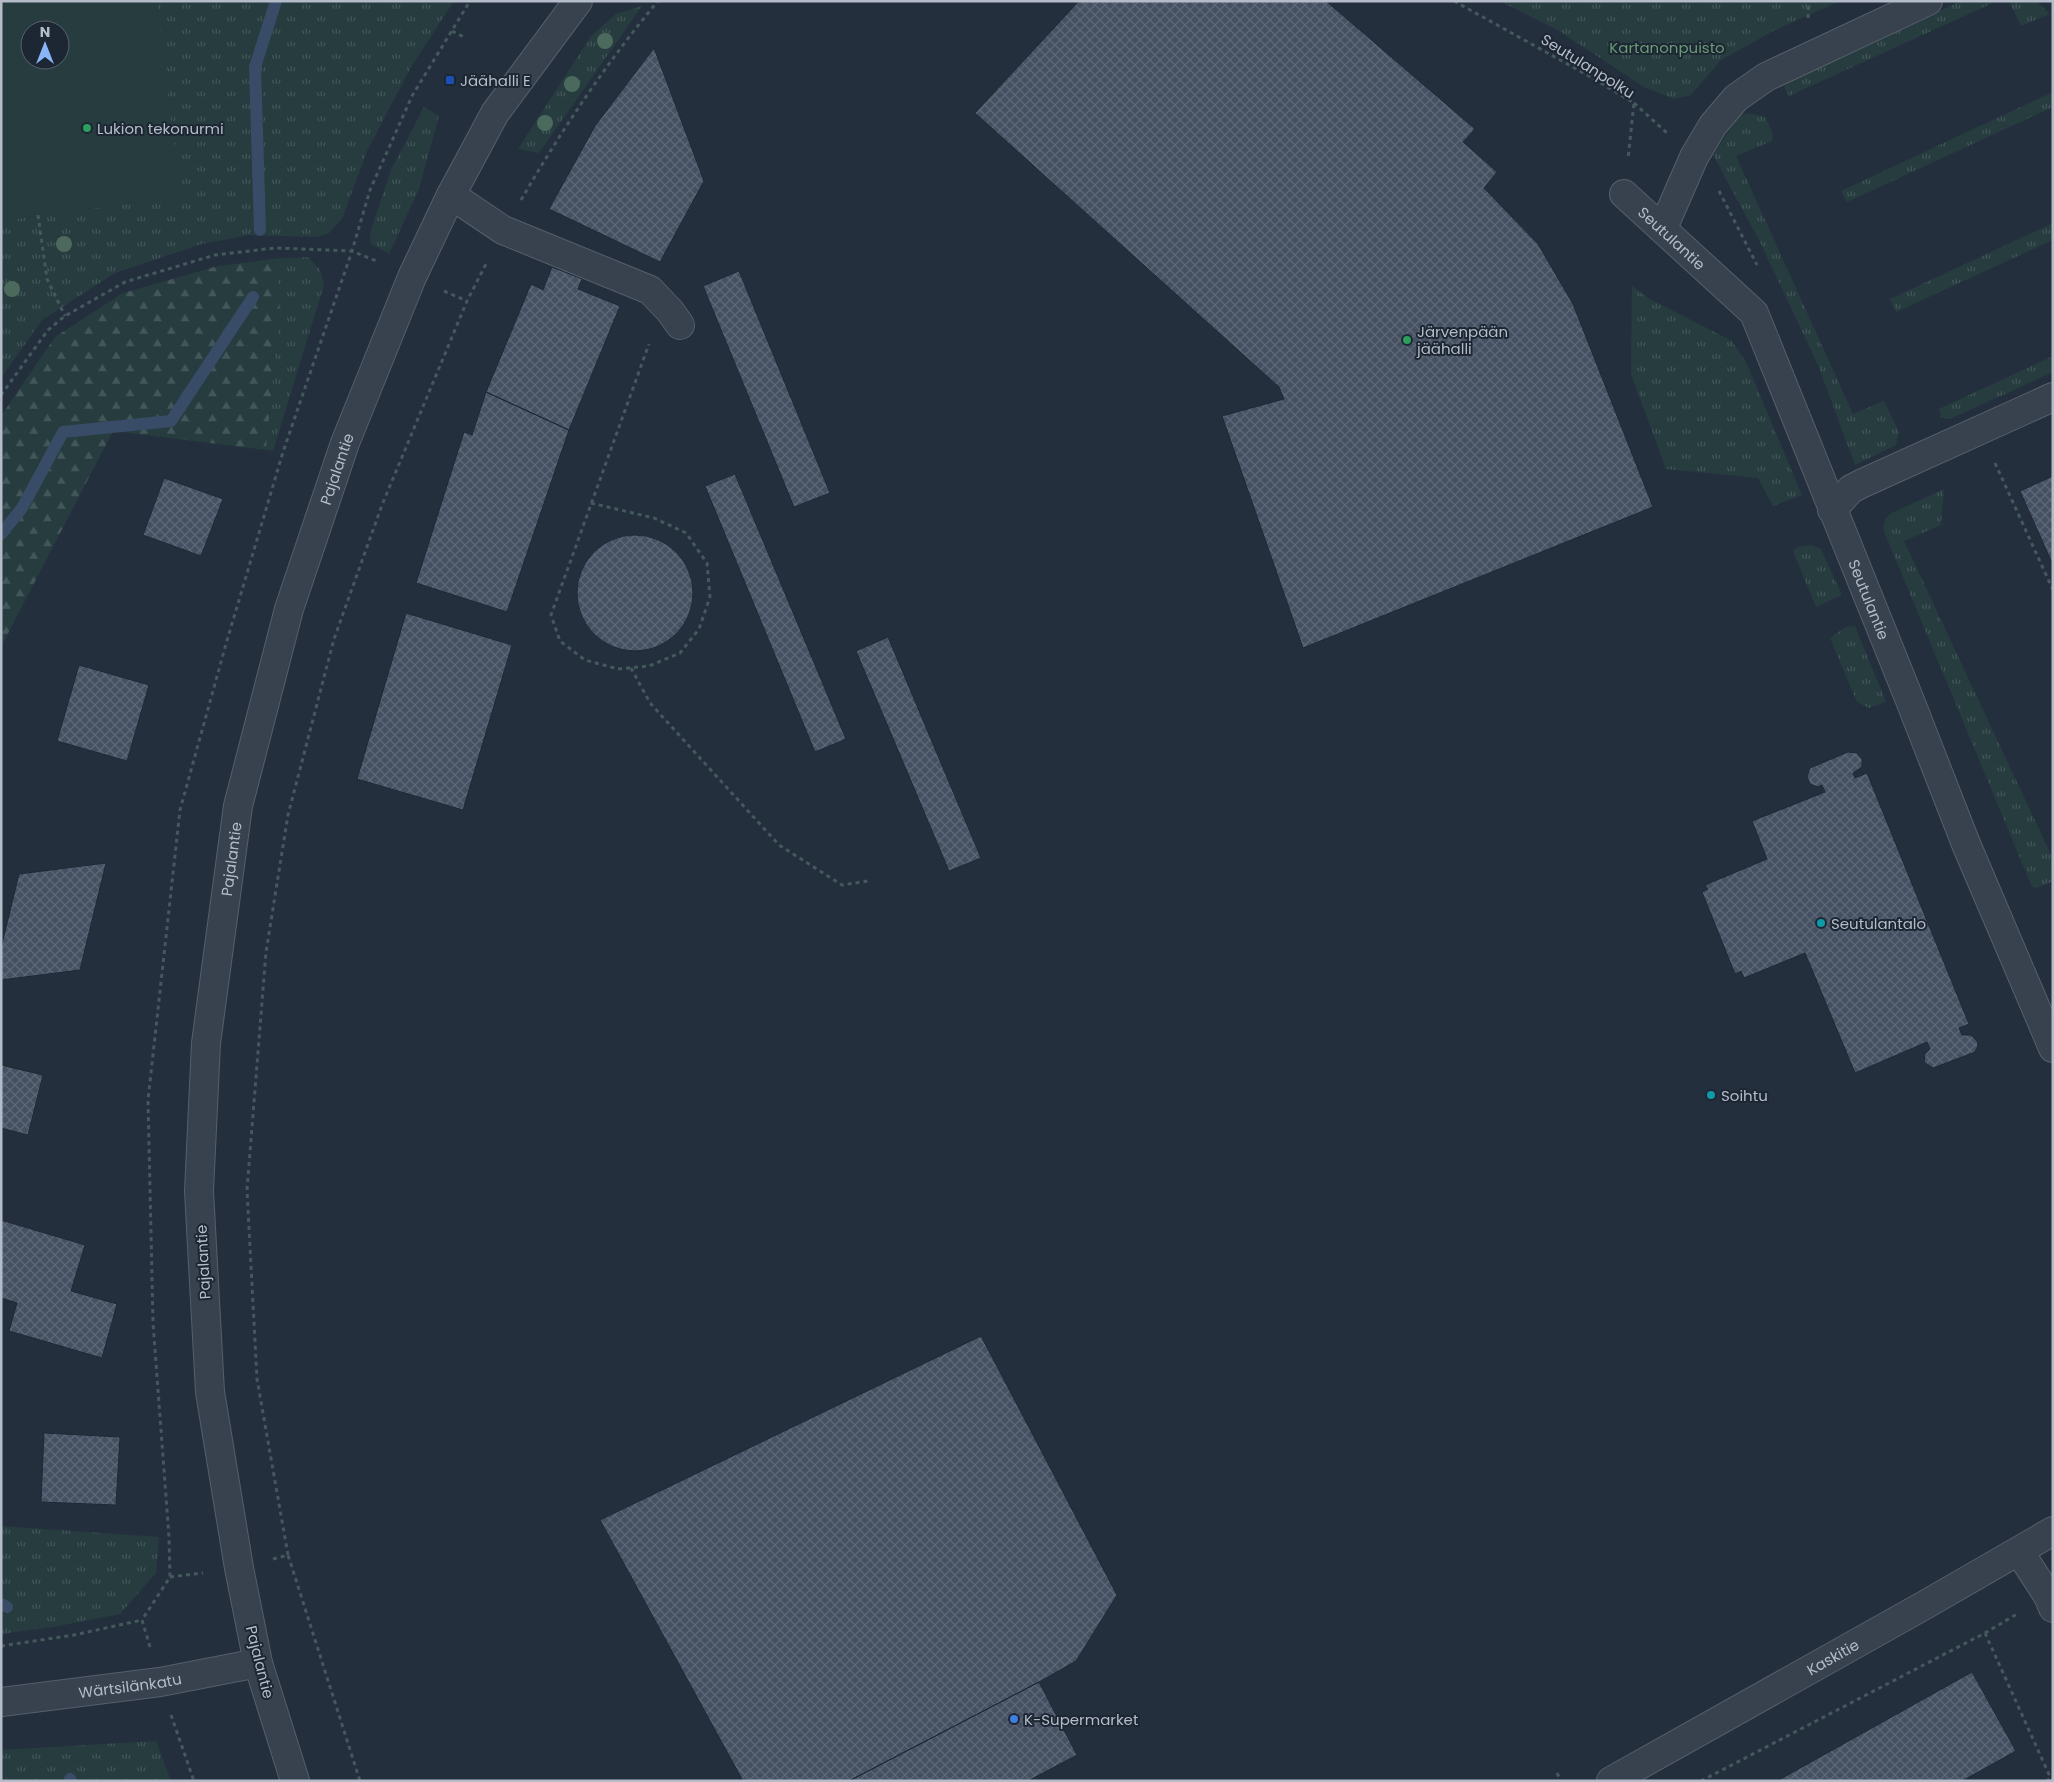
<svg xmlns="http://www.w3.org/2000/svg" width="2054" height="1782" font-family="Poppins,sans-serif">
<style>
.grass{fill:url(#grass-tufts)}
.forest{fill:url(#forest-firs)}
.pitch{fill:#263c3f;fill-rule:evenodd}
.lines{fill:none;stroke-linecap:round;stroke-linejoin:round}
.stream{stroke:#394c67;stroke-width:12}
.building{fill:url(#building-cross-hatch);stroke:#1f2835}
.minor-casing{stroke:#565f6c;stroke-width:30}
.path{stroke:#44595c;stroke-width:3;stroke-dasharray:4 4;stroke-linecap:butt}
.minor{stroke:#38414e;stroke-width:28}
.tree{fill:#4b6a5d}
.transit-dot{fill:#1a4fb4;stroke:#1d2633;stroke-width:2}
.leisure-dot{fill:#2e9e5b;stroke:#1d2633;stroke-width:2}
.culture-dot{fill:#0f9aa8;stroke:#1d2633;stroke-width:2}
.shop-dot{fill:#3f7fe0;stroke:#1d2633;stroke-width:2}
.labels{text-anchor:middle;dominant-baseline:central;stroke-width:4;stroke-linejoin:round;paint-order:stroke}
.park-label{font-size:15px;fill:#6b9a76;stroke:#1d2633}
.street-label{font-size:15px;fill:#b4bcc9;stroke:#1d2633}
.poi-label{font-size:15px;fill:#b4bcc9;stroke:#1d2633;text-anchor:start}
</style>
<defs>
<pattern id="grass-tufts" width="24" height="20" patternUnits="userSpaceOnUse" patternTransform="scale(1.25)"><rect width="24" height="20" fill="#263c3f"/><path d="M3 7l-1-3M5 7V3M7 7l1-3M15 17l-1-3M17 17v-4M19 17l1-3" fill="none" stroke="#435659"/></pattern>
<pattern id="forest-firs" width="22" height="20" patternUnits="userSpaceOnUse" patternTransform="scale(1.25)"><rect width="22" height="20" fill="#263c3f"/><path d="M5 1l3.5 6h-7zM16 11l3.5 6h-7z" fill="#435659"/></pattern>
<pattern id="building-cross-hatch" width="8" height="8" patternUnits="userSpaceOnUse" patternTransform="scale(1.25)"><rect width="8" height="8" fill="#455162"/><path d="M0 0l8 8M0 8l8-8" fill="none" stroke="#5d6877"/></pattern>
</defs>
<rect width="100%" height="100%" fill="#242f3e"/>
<path class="grass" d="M 156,1 L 454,1 L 411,67 L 367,151 L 342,219 L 329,233 L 317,237 L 249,235 L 202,244 L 115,273 L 42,320 L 1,378 L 1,221 L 180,196 Z
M 1500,1 L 1840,1 L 1775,30 L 1721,60 L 1691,95 L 1674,99 L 1644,87 L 1559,31 Z
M 1961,1 L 1997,1 L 1789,96 L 1784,87 L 1787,83 Z
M 2009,1 L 2036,1 L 2050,14 L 2021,26 Z
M 642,6 L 539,153 L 518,149 L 591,36 L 616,14 Z
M 2053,92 L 2053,107 L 1847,202 L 1841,191 Z
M 424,107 L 439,116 L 419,189 L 389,254 L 371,244 L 370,233 L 391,170 Z
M 1748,113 L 1765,117 L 1773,134 L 1772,141 L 1736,156 L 1853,414 L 1884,401 L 1899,432 L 1896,445 L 1855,465 L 1818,365 L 1760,242 L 1713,155 L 1739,116 Z
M 2053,223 L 2053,240 L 1896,312 L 1890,299 Z
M 308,257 L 320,270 L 324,285 L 273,451 L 266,450 L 280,300 L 273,259 Z
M 1632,286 L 1648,298 L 1732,341 L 1746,362 L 1802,495 L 1773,506 L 1758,478 L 1666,469 L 1631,374 Z
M 2053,356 L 2053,372 L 1950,419 L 1941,417 L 1939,409 Z
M 1944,489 L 1941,525 L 1904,541 L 2053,859 L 2053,881 L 2037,888 L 2032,887 L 1883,529 L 1885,520 L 1890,514 Z
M 1812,545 L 1821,549 L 1842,595 L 1816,607 L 1793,551 L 1798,547 Z
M 1855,626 L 1886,702 L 1869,708 L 1857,702 L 1830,638 L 1846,627 Z
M 1,1526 L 159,1537 L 156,1573 L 120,1614 L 53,1627 L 1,1634 Z
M 156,1741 L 171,1781 L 1,1781 L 1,1750 Z"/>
<path class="forest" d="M 273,259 L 280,300 L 266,450 L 113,431 L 1,647 L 1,416 L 55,337 L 123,293 L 218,266 Z"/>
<path class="pitch" d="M 1,1 L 156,1 L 181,196 L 1,221 ZM 30,30 L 60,30 L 60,60 L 30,60 Z"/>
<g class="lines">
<path class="stream" d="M 260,230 L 255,67 L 276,1
M 1,534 L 22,508 L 63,432 L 171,421 L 253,297
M 1,1604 L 7,1607
M 70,1779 L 71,1781"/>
</g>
<path class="building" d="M 1079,1 L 1326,1 L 1475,129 L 1463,142 L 1497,172 L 1484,188 L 1538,244 L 1573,304 L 1653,507 L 1303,648 L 1222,416 L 1284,399 L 1279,387 L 975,113 Z
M 654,48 L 704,181 L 660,262 L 549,209 L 595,126 Z
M 552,267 L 582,279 L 578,289 L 620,306 L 569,430 L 486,392 L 531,284 L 543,290 Z
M 739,271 L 830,493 L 794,507 L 703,286 Z
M 486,392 L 569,430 L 507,612 L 416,583 L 464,432 L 472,435 Z
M 735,474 L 846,739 L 815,752 L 705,486 Z
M 2053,476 L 2053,565 L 2020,491 Z
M 164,478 L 223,499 L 201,556 L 143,535 Z
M577 593a58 58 0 1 1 116 0a58 58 0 1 1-116 0Z
M 406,613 L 512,645 L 463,810 L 357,779 Z
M 888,637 L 981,858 L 949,871 L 856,651 Z
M 79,665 L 149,685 L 127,761 L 57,741 Z
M 1848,752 L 1857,753 L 1862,759 L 1862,767 L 1853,773 L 1855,778 L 1867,773 L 1969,1024 L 1959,1028 L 1962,1035 L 1971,1035 L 1977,1041 L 1978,1045 L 1975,1052 L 1933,1068 L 1924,1062 L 1925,1054 L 1930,1049 L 1927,1042 L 1855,1073 L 1805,953 L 1744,978 L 1741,971 L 1735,974 L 1702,892 L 1708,889 L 1705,885 L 1767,859 L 1752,821 L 1825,792 L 1822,785 L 1818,787 L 1810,784 L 1807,776 L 1810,768 Z
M 106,863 L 80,970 L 1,980 L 1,948 L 19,874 Z
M 1,1065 L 43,1075 L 28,1135 L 1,1128 Z
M 1,1220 L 85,1245 L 71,1291 L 117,1304 L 102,1358 L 9,1331 L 17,1303 L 1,1298 Z
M 981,1336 L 1117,1595 L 1076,1661 L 1039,1682 L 849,1781 L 743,1781 L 600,1520 Z
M 44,1433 L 120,1437 L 116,1505 L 41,1502 Z
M 1972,1672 L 2016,1751 L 1962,1781 L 1777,1781 Z
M 1039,1682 L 1077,1755 L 1028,1781 L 849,1781 Z"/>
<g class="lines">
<g class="minor-casing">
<g id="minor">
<path id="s1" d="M 1624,194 L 1754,313 L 1909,698 L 1966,844 L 2053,1048"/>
<path d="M 451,195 L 503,230 L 650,290 L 670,311 L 680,325"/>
<path d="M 1663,228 L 1694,157 L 1713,125 L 1736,98 L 1766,77 L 1928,1"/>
<path d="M 1832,510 L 1851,489 L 1863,483 L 2053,397"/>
<path d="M 2019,1551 L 2048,1596 L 2053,1608"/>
<path id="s2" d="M 1,1702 L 160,1682 L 258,1663"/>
<path id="s3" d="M 295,1781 L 258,1663 L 239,1568 L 210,1392 L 199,1191 L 206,1043 L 238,806 L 289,609 L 345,443 L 412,277 L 451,195 L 495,113 L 578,1"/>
<path id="s4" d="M 1611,1781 L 1923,1606 L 2053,1531"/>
</g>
</g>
<path class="path" d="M 1454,1 L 1589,76 L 1634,103 L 1628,159
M 1808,18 L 1809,1
M 452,31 L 466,38
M 1634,103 L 1667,133
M 1719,191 L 1757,265
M 521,200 C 561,131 607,62 658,1
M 38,215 L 47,279 L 65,316
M 444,291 L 467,301
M 1,395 L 48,330 L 65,316 L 125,282 L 215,255 L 275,248 L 352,251 L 379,262
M 1995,463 L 2053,590
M 591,503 L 654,518 L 686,533 L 707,563 L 710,597 L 699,629 L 680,653 L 649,666 L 618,669 L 585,660 L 560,641 L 551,615 L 649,344
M 631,668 L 650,703 L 779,845 L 842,885 L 868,881
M 288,1555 L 257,1379 L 247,1190 L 266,952 L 288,815 L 334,639 L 382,505 L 467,301 L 487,262
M 273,1559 L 288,1555 L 360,1781
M 170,1577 L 203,1573
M 1985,1633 L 2052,1781
M 1,1646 L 74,1635 L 142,1620
M 150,1647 L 142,1620 L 170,1577 L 169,1537 L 153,1323 L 148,1100 L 180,810 L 226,644 L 283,452 L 352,251 L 370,190 L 412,96 L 470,1
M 171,1715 L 194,1781
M 1557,1773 L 1561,1781
M 1701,1781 L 1985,1633 L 2017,1614
M 2046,1781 L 2052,1778"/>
<use href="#minor" class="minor"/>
</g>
<g class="tree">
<circle cx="605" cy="41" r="8"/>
<circle cx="572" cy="84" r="8"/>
<circle cx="545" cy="123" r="8"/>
<circle cx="64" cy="244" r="8"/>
<circle cx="12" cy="289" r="8"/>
</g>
<rect class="transit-dot" x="445" y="75" width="10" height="10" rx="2.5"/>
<g class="leisure-dot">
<circle cx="87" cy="128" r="5"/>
<circle cx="1407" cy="340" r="5"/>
</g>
<g class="culture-dot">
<circle cx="1821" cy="923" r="5"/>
<circle cx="1711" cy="1095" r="5"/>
</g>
<circle class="shop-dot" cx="1014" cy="1719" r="5"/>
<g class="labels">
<g class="park-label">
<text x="1667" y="47">Kartanonpuisto</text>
</g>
<g class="street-label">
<text transform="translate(1588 66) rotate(32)">Seutulanpolku</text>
<text stroke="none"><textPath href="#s1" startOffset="65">Seutulantie</textPath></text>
<text stroke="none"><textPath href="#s3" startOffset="1339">Pajalantie</textPath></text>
<text stroke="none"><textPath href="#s1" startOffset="485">Seutulantie</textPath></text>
<text stroke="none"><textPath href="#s3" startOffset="934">Pajalantie</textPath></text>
<text transform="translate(203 1262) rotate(-93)">Pajalantie</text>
<text stroke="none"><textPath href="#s4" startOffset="254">Kaskitie</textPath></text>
<text transform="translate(260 1662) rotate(76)">Pajalantie</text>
<text stroke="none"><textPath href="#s2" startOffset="130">Wärtsilänkatu</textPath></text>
</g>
<g class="poi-label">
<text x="460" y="80">Jäähalli E</text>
<text x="97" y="128">Lukion tekonurmi</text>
<text x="1417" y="331">Järvenpään<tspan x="1417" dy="17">jäähalli</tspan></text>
<text x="1831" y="923">Seutulantalo</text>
<text x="1721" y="1095">Soihtu</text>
<text x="1024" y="1719">K-Supermarket</text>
</g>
</g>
<rect width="2054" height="1782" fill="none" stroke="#b4bcc9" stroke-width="5"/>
<g transform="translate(45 45)"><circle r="24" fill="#1d2633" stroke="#59626f"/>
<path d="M0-4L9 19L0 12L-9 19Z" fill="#8ab4f8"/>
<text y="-8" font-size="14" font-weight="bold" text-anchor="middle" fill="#b4bcc9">N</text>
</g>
</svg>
